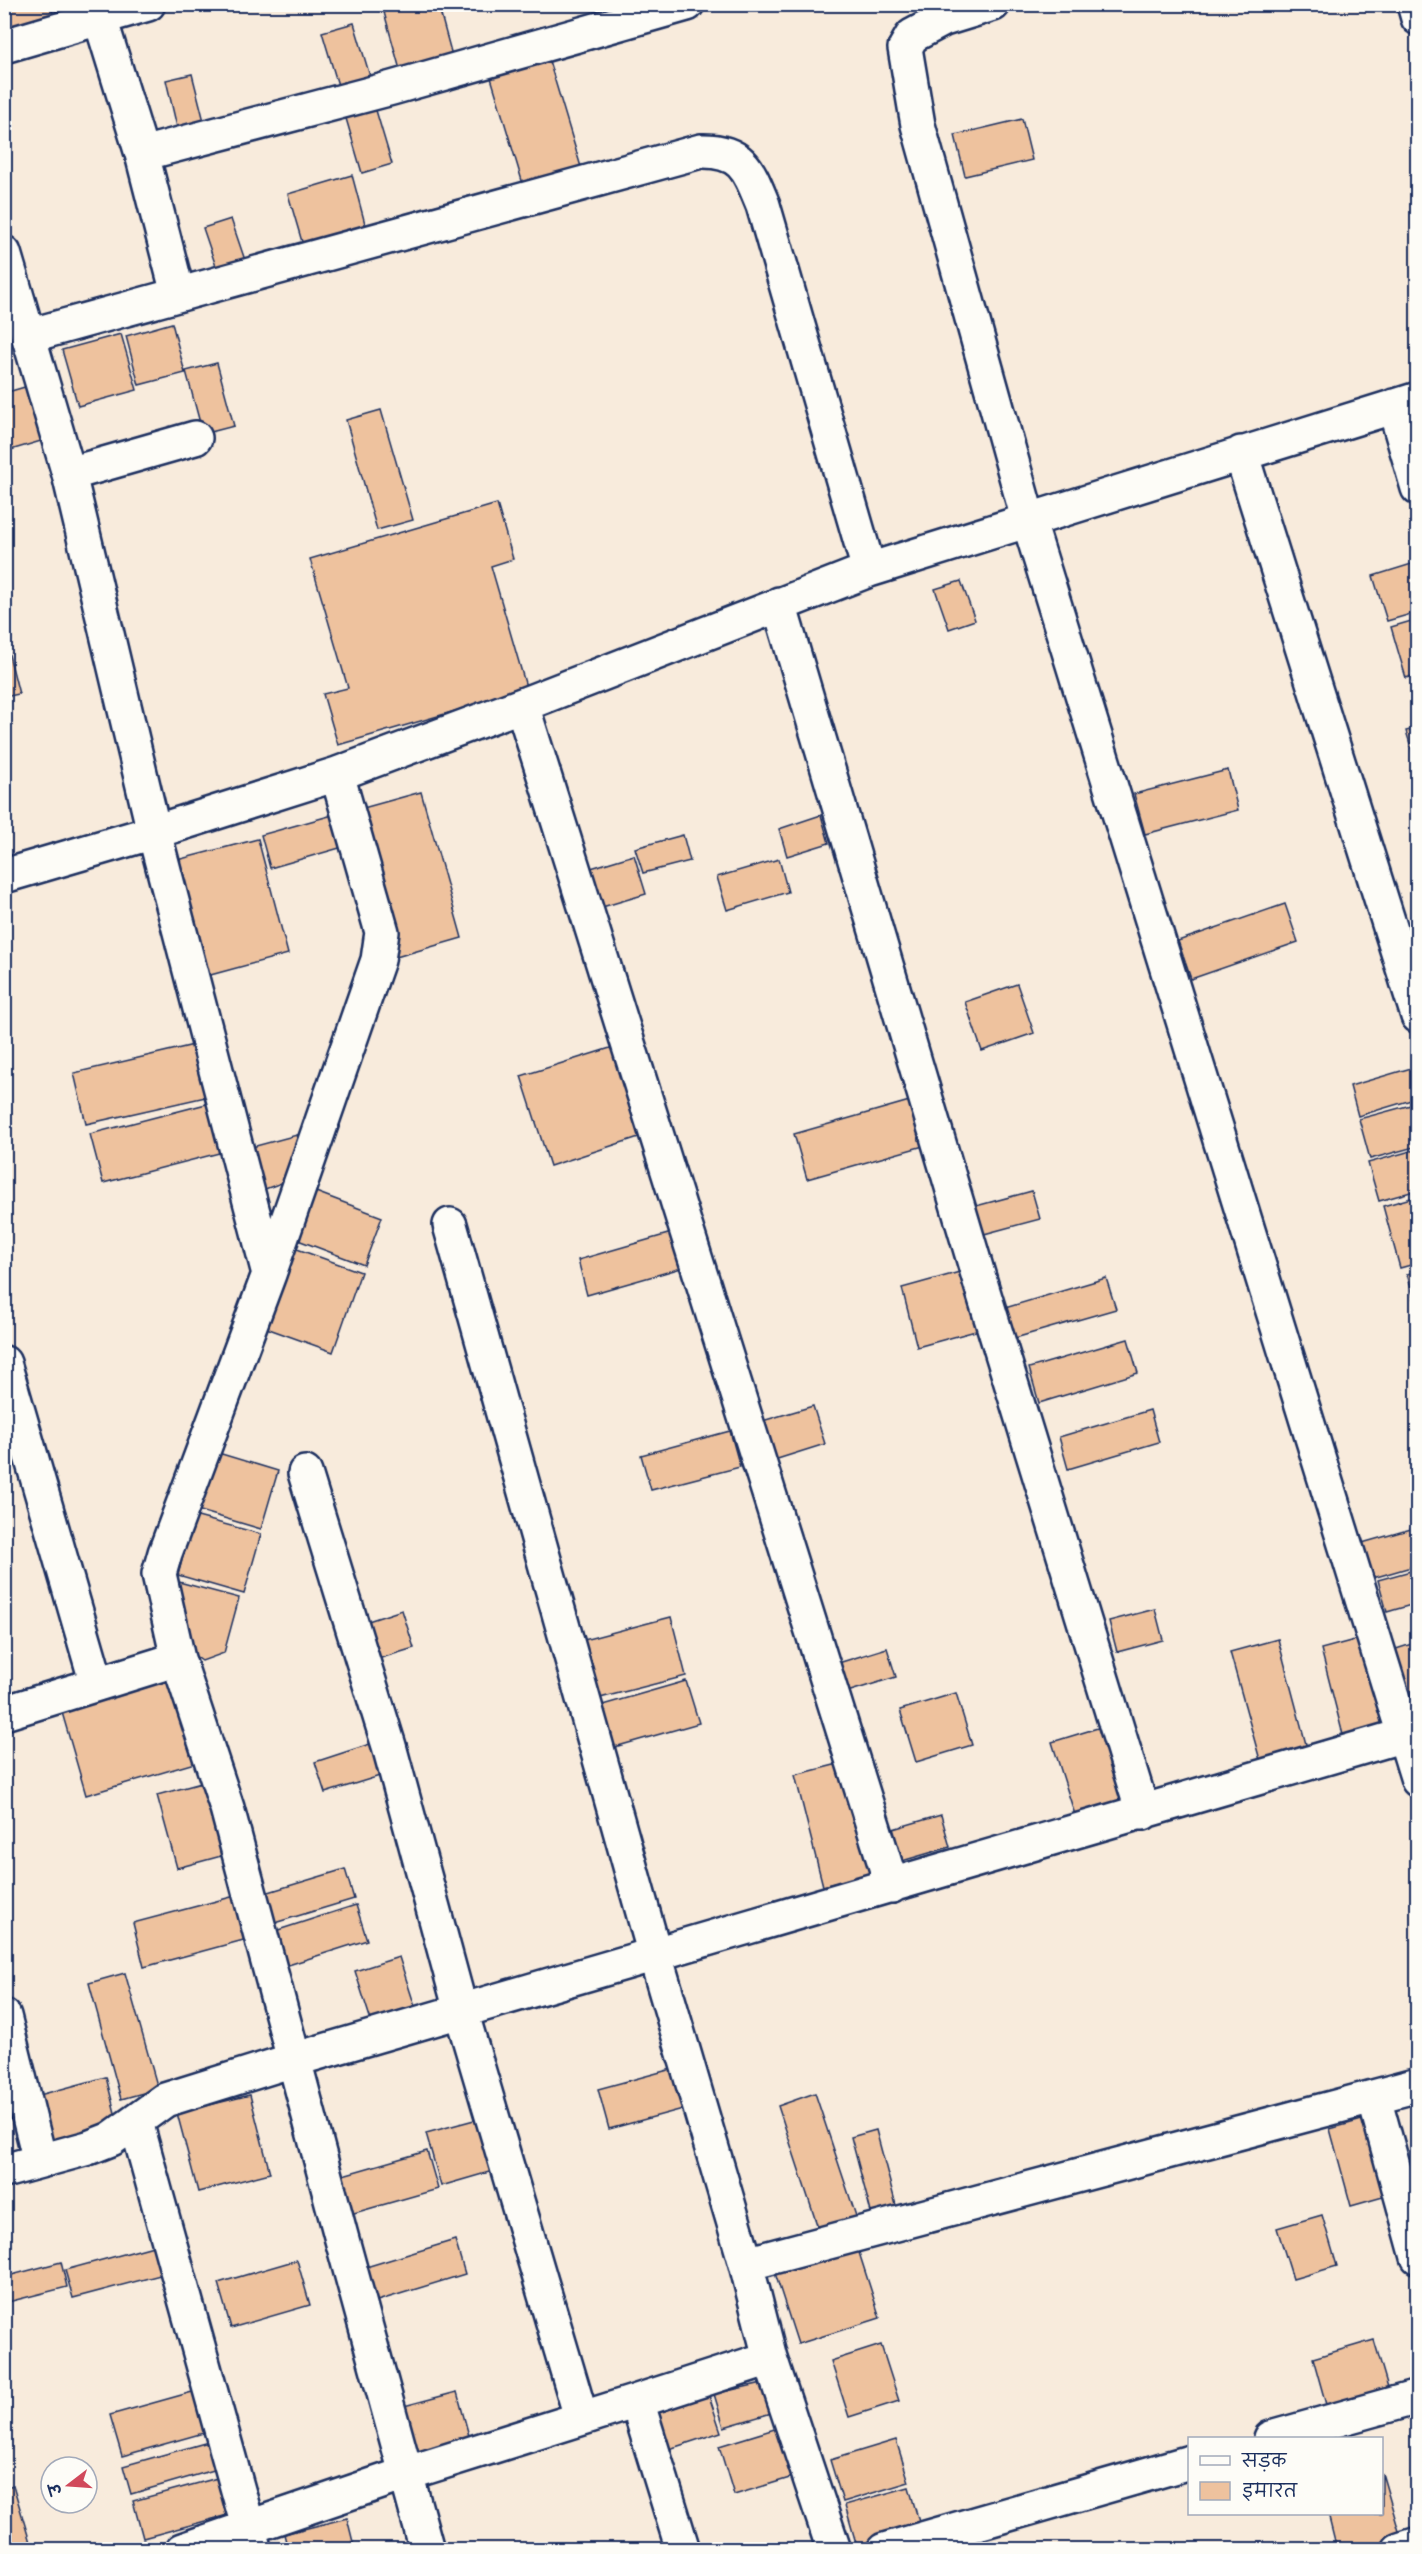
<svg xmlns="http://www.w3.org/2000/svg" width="1422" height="2554" font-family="Mynerve,'Playpen Sans Deva',sans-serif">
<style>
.building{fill:#eec29e;stroke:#1b2f5e;stroke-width:1.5}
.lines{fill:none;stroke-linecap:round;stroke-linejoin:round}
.street-casing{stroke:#1b2f5e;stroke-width:38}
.street{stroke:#fdfcf7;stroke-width:33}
</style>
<rect width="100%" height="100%" fill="#f8ebdc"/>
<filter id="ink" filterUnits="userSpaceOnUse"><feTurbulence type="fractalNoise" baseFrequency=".0167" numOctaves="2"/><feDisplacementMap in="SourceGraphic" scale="12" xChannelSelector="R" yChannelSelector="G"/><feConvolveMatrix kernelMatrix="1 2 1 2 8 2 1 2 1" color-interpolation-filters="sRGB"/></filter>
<g filter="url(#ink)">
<path class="building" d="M 4,4 L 50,4 L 53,13 L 11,26 Z
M 53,4 L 86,4 L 57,14 Z
M 438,4 L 454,63 L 402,77 L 382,5 Z
M 354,23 L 372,83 L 340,92 L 322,32 Z
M 547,54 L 584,177 L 526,194 L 489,71 Z
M 192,74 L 207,133 L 180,140 L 166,80 Z
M 375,107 L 392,164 L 362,173 L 345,115 Z
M 1022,119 L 1032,160 L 965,176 L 955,135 Z
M 352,175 L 368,235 L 305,252 L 288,194 Z
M 231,219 L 249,272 L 221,281 L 203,228 Z
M 172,323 L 185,373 L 139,385 L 126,336 Z
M 121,334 L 137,390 L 78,406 L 62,350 Z
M 217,363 L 234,426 L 203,434 L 186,371 Z
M 25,387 L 41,441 L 4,452 L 4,393 Z
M 381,410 L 413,520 L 377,530 L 346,420 Z
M 497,504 L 513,559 L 491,566 L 527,690 L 338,745 L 323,694 L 348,688 L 310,559 Z
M 1418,562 L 1418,612 L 1387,621 L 1373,576 Z
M 961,581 L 975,620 L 949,629 L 935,589 Z
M 1418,619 L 1418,674 L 1406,678 L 1391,627 Z
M 4,635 L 19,694 L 4,697 Z
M 1418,728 L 1418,763 L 1416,763 L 1406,731 Z
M 1228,770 L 1238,810 L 1145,834 L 1134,794 Z
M 421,792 L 462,938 L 396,957 L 356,810 Z
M 340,813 L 350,845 L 270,868 L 261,835 Z
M 821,815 L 829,843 L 787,856 L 779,829 Z
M 683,835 L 690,861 L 643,873 L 635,848 Z
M 258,839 L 288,954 L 203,977 L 173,861 Z
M 634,855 L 646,894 L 592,910 L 581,871 Z
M 779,859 L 788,892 L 727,910 L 717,877 Z
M 1285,904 L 1298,942 L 1191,979 L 1178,941 Z
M 1017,984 L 1034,1033 L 982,1051 L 965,1002 Z
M 198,1044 L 210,1096 L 86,1124 L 74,1073 Z
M 623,1044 L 651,1133 L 550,1166 L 521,1076 Z
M 1418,1066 L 1418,1098 L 1358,1116 L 1350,1086 Z
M 920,1098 L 934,1143 L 807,1179 L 794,1134 Z
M 214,1102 L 227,1151 L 103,1183 L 90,1134 Z
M 1418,1103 L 1418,1146 L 1370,1159 L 1359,1119 Z
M 308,1132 L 298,1177 L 265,1189 L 252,1147 Z
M 1418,1149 L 1418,1190 L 1379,1201 L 1368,1163 Z
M 308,1189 L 382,1217 L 364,1265 L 290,1237 Z
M 1032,1191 L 1040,1219 L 984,1234 L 976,1206 Z
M 1418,1196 L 1418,1263 L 1400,1268 L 1383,1206 Z
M 675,1232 L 685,1267 L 587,1295 L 578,1260 Z
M 286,1245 L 361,1272 L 333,1352 L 258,1325 Z
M 967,1270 L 983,1329 L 917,1347 L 902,1288 Z
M 1418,1271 L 1418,1312 L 1407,1274 Z
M 1106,1278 L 1116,1309 L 1015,1338 L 1005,1308 Z
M 1128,1339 L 1138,1373 L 1039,1403 L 1029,1368 Z
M 813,1406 L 825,1444 L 771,1461 L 759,1422 Z
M 1150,1410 L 1159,1442 L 1068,1469 L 1059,1437 Z
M 730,1431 L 740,1467 L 651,1490 L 641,1455 Z
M 215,1452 L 278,1471 L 261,1529 L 197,1510 Z
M 194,1516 L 261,1534 L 244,1594 L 178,1575 Z
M 1418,1527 L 1418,1565 L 1373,1578 L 1362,1543 Z
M 1418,1569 L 1418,1603 L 1387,1612 L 1378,1580 Z
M 179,1582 L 239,1598 L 224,1653 L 202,1661 L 190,1652 L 174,1603 Z
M 1155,1609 L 1163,1640 L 1117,1652 L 1109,1621 Z
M 402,1610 L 414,1648 L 371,1661 L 359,1624 Z
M 671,1617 L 686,1676 L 596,1699 L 580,1641 Z
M 1362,1638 L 1385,1723 L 1343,1735 L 1321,1649 Z
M 1278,1639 L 1307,1748 L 1260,1760 L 1230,1652 Z
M 1418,1642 L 1417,1722 L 1396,1649 Z
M 887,1648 L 896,1677 L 844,1693 L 835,1664 Z
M 174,1676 L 198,1762 L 86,1795 L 61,1709 Z
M 686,1681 L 699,1723 L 611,1748 L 599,1706 Z
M 956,1693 L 972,1745 L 916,1762 L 900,1710 Z
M 1101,1727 L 1125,1803 L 1076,1818 L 1052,1742 Z
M 373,1743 L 383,1775 L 325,1793 L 315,1762 Z
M 846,1762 L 874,1873 L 823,1886 L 795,1775 Z
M 205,1782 L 225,1855 L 177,1868 L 157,1795 Z
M 941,1815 L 950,1847 L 895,1863 L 886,1831 Z
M 345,1869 L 354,1899 L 271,1924 L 262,1894 Z
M 239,1895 L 251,1938 L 144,1967 L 133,1923 Z
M 356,1905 L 367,1940 L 282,1967 L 272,1932 Z
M 399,1957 L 418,2016 L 374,2030 L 355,1971 Z
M 125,1973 L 158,2089 L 121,2099 L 89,1983 Z
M 683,2066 L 694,2106 L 609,2129 L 598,2089 Z
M 106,2077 L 118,2125 L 45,2144 L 32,2097 Z
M 815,2093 L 860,2228 L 822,2240 L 778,2106 Z
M 250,2095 L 270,2173 L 198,2192 L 177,2113 Z
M 489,2116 L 503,2168 L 441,2186 L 426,2133 Z
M 1376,2116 L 1397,2193 L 1351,2206 L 1330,2129 Z
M 876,2130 L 897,2209 L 872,2216 L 851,2137 Z
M 427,2151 L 438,2189 L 347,2215 L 336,2177 Z
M 1322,2215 L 1337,2266 L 1293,2279 L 1277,2228 Z
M 455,2240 L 465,2274 L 377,2301 L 366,2267 Z
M 855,2240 L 880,2318 L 798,2344 L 773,2267 Z
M 157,2245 L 164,2274 L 73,2298 L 65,2270 Z
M 297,2260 L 310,2305 L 231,2328 L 218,2283 Z
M 61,2262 L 67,2287 L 4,2303 L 4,2277 Z
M 1374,2340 L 1392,2401 L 1330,2419 L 1313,2358 Z
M 881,2345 L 899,2401 L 849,2417 L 831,2361 Z
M 767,2382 L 775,2412 L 724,2427 L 714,2394 Z
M 203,2389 L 214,2430 L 122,2456 L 110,2415 Z
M 457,2392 L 471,2443 L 418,2457 L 404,2406 Z
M 709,2396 L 721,2432 L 660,2452 L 649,2416 Z
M 778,2428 L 793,2477 L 734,2495 L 719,2446 Z
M 896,2440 L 909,2482 L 843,2502 L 830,2460 Z
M 212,2441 L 221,2468 L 131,2494 L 123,2466 Z
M 1382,2473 L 1401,2538 L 1360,2550 L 1337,2550 L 1328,2514 L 1382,2514 Z
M 221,2477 L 231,2514 L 143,2538 L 133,2501 Z
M 13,2485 L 32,2549 L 4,2550 L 4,2488 Z
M 909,2487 L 923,2536 L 875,2550 L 858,2550 L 845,2505 Z
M 347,2518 L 355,2550 L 288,2550 L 284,2534 Z"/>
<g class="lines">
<g class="street-casing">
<path id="street" d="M 993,4 L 944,19 L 912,36 L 905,48 L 918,125 L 1028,519 L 1418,1780
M 1414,4 L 1418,18
M 100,18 L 142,154 L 178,294
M 4,46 L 148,4
M 142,154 L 392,88 L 687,4
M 4,253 L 69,474 L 154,832 L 269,1274
M 28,336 L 701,151 C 743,150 749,171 763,205 L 869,570
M 1394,406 L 1418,488
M 1241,453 L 1418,1016
M 69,474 L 195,438
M 779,604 L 982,1288 L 1143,1813
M 522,705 L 892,1886
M 337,774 L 382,932 L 378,960 L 269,1274 L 165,1553 L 159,1574 L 178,1659 L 227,1808 L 341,2236 L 427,2550
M 4,876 L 154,832 L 337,774 L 522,705 L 869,570 L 1418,399
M 450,1225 L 655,1955 L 746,2264 L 770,2358 L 834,2550
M 4,1363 L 97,1684
M 305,1473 L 389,1746 L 461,2011 L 581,2417
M 4,1713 L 178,1659
M 4,2016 L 40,2161
M 1374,2097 L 1418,2257
M 136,2122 L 254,2548
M 4,2171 L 88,2148 L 111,2139 L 165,2100 L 293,2060 L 1418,1731
M 746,2264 L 1418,2085
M 637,2401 L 770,2358
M 1271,2438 L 1418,2397
M 182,2550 L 405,2474 L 637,2401 L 683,2550
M 884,2550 L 1190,2462
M 1399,2550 L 1418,2544"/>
</g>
<use href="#street" class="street"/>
</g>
</g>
<rect width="1422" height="2554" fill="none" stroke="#fdfcf7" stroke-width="24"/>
<rect x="12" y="12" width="1398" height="2530" fill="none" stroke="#1b2f5e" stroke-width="2" filter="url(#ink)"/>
<rect x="1188" y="2437" width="195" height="78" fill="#fdfcf7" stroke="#a3aaba" stroke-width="1.5"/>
<rect x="1200" y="2456" width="30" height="9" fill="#fdfcf7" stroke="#a3aaba" stroke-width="1.5"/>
<text x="1242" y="2467" font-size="18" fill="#1b2f5e">सड़क</text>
<rect x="1200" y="2482" width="30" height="18" fill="#eec29e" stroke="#a3aaba" stroke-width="1.5"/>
<text x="1242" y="2497" font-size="18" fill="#1b2f5e">इमारत</text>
<g transform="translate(69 2485) rotate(253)"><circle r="28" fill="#fdfcf7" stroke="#a3aaba" stroke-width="1.5"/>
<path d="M0-4.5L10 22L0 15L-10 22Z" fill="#d1495b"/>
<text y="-9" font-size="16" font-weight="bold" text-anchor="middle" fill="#1b2f5e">उ</text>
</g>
</svg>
